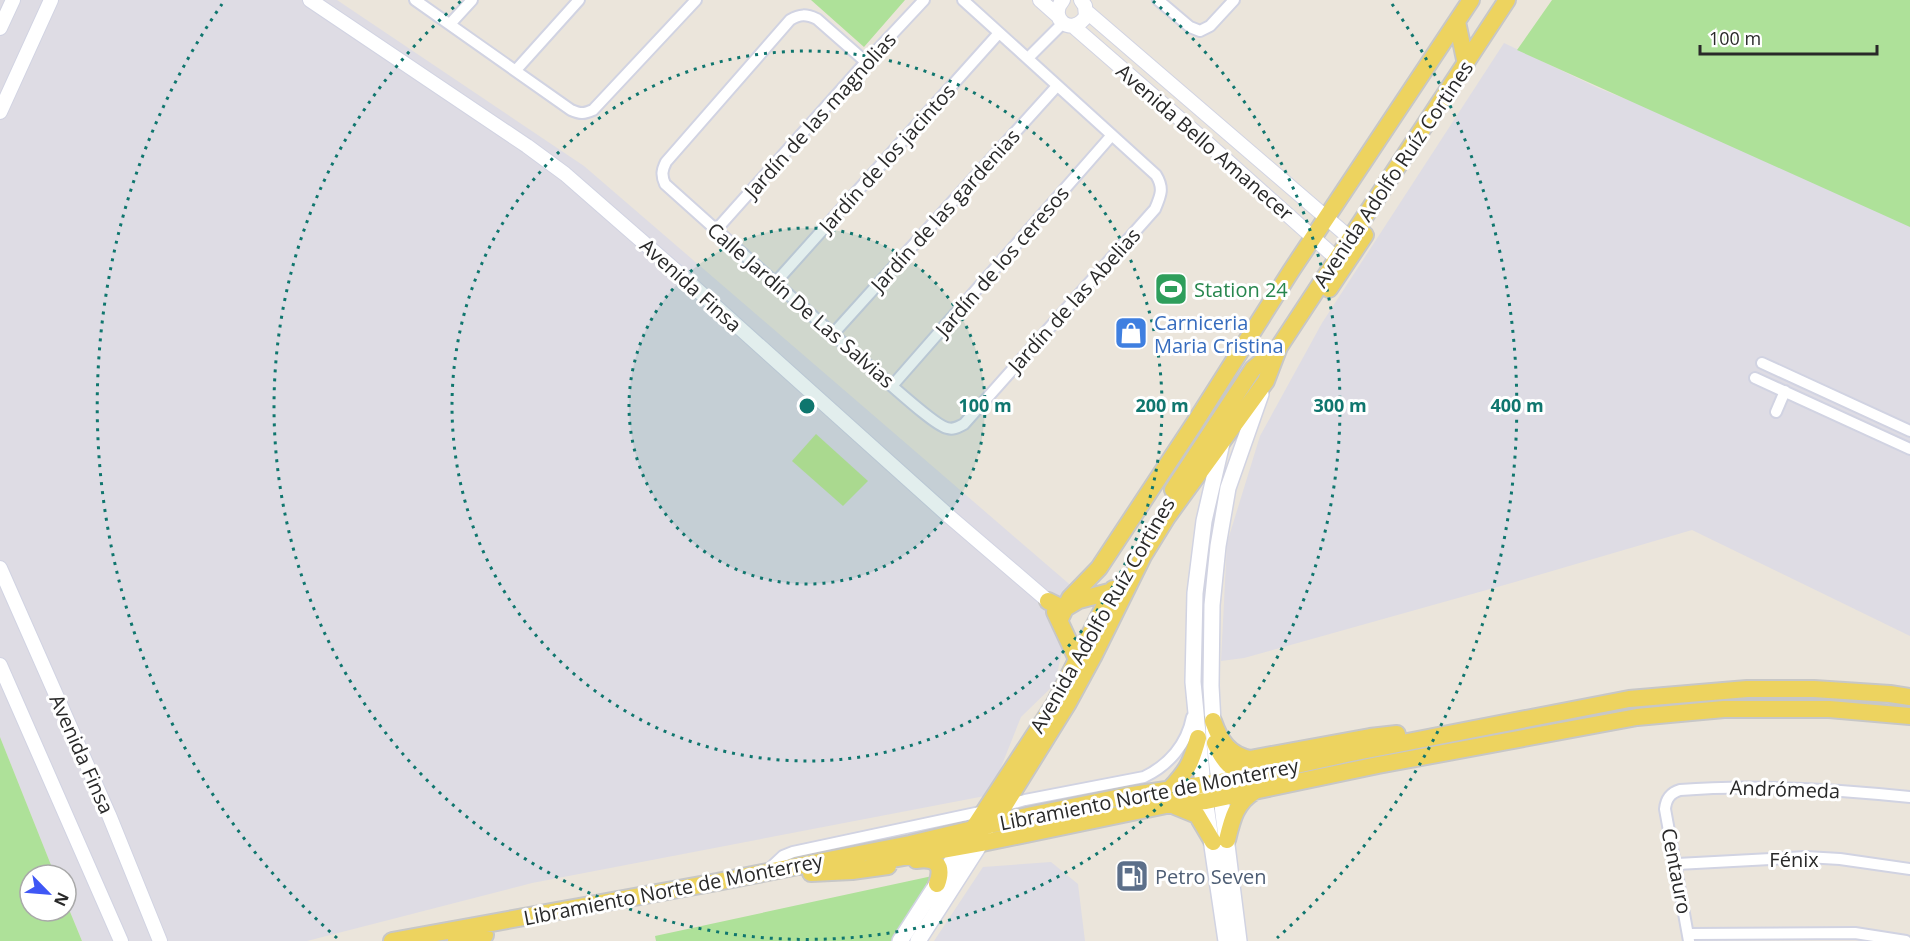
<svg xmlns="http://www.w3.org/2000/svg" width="1910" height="941" font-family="'Open Sans',sans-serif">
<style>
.industrial{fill:#dedce4}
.green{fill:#aee199}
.pitch{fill:#c0e895}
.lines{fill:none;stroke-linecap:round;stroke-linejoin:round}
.minor-casing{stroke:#d1d3e2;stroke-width:14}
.tertiary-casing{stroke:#d1d3e2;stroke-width:16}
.secondary-casing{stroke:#d1d3e2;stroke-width:18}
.primary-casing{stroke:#c7c7c7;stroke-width:20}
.minor{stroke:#fff;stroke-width:10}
.tertiary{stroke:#fff;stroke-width:14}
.secondary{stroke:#fff;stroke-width:15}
.primary{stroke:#edd35f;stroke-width:16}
.ring{fill:none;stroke:#0f766e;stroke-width:3;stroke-dasharray:3 6}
.labels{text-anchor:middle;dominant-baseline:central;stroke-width:6;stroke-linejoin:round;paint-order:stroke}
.street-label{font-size:20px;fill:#292929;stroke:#fff}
.leisure-label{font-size:20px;fill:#27864d;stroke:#fff;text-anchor:start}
.shop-label{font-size:20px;fill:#366cbe;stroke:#fff;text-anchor:start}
.service-label{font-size:20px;fill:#4e5e75;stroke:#fff;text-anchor:start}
.centre{fill:#0f766e;stroke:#fff;stroke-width:3}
.ring-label{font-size:18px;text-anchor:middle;font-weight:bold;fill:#0f766e;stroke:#fff;stroke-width:6;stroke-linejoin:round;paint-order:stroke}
</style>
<rect width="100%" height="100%" fill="#ebe5db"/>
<path class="industrial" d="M 0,0 L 337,0 L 584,166 L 1075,589 L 1055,684 L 1021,717 L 990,795 L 532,883 L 307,941 L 82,941 L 66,902 L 66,875 L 55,875 L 0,737 Z
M 1504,43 L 1598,88 L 1669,116 L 1910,226 L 1910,636 L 1692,530 L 1515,582 L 1244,658 L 1221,661 L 1227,543 L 1260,436 L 1322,323 Z
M 1051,862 L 1078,884 L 1085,941 L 934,941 L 983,867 Z"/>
<path class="green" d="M 811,0 L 905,0 L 864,47 Z
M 1552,0 L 1910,0 L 1910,227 L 1517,50 Z
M 0,737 L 55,875 L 30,875 L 30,911 L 66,911 L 66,902 L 82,941 L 0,941 Z
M 937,875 L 892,941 L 656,941 L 655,936 Z"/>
<path class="pitch" d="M 816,434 L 868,481 L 843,506 L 792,461 Z"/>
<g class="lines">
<g class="minor-casing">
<path id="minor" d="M 415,0 L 571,110 C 580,114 584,114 593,110 L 696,0
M 1158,0 L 1190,27 L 1200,31 L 1210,26 L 1234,0
M 450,24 L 472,0
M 1028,58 L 1063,23
M 866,62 L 817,19 C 806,14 800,14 790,20 L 666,162 C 662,170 661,175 665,184 C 736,248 807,311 879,375 C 892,385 934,425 947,428 C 954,430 958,427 964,424 L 1155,209 C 1161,195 1164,188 1156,175 L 963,0
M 516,70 L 579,0
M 716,230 L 866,62 L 924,0
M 775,283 L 999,33
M 833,334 L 1057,86
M 1762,363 L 1910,431
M 1755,378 L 1910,449
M 892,386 L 1112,135
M 1776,412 L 1785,391
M 1003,806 L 1025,800 L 1144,777 C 1169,765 1187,744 1192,717
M 1677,864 L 1806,857 L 1840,859 L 1910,869
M 766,872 L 783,856 L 793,852 L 985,811
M 1689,934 L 1855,933 L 1906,941
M 1689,941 L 1665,809 C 1666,799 1670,793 1680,790 C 1756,784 1834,789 1910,797"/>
</g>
<g class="tertiary-casing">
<path id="tertiary" d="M 310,0 L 527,146 L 565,174 L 683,277 L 950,517 L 1048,601
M 1040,0 L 1058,16
M 1063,0 C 1047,18 1072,38 1086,16 L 1085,6 L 1081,0
M 1086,11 L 1350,238 L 1353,247
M 1073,26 L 1195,132 L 1336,258 L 1340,259 L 1346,258
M 0,28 L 13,0
M 0,112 L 51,0
M 0,568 L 109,815 L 160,941
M 0,665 L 121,941"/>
</g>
<g class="secondary-casing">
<path id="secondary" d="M 1222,443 L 1204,521 L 1195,593 L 1193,682 L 1203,785 L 1226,941
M 900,941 L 966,839
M 918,941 L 986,835
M 1239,941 L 1214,741 L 1211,686 L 1212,605 L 1218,546 L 1228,488 L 1261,394"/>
</g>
<g class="primary-casing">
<path id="primary" d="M 1457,22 L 1466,64
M 1329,289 L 1365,235
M 1173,490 L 1253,369 L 1276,350
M 1048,601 L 1064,609 L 1079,600 L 1113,591
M 1055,612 L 1077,659
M 1060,619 L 1070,598 L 1099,568 L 1194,424 L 1291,271 L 1471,0
M 1213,721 C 1220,741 1229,755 1250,759 L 1370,737 L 1397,734
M 1215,743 C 1223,760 1232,774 1252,773
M 1169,790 C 1187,771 1191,764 1198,738
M 1175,806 L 1197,815 L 1213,842
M 993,824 L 1068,703 L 1093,657 L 1143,556 L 1167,517 L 1266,381 L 1279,347 L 1507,0
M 973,829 L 1054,705 L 1113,589
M 1227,840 C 1232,819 1236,802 1255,791
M 916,860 C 936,857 944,865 937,884
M 876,862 L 982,843 L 1171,804 L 1206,801 L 1378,765 L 1637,717 L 1724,709 L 1829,709 L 1910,716
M 811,873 L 852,871 L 888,866
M 392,941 L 717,882 L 910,844 L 1032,815 L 1126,796 L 1220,782 L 1346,754 L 1629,699 L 1747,689 L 1814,689 L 1890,694 L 1910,697
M 456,941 L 485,935"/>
</g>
<use href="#minor" class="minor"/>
<use href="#tertiary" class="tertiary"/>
<use href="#secondary" class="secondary"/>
<use href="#primary" class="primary"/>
</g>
<circle cx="807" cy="406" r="178" fill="#0f766e" fill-opacity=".12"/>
<g class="ring">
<circle cx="807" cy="406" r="178"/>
<circle cx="807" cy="406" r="355"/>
<path d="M1153 1A533 533 0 1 1 461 1"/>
<path d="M337 938A710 710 0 0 1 222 4M1392 4A710 710 0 0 1 1277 938"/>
</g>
<defs>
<g id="stadium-square" transform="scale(1.725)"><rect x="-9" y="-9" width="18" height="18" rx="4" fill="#2e9e5b" stroke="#fff"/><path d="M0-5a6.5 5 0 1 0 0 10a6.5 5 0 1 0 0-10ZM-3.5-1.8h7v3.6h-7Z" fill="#fff"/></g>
<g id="shop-square" transform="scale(1.725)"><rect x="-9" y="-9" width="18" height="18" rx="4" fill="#3f7fe0" stroke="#fff"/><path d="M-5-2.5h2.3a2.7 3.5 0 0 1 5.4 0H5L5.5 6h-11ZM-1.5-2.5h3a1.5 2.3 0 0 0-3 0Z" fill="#fff"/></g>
<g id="fuel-square" transform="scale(1.725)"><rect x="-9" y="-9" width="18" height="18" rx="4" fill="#5c6f8a" stroke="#fff"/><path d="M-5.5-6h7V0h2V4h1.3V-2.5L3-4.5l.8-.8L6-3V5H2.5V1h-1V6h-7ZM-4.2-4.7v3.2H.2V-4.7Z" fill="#fff"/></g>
</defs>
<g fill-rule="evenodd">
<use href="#stadium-square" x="1171" y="289"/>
<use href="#shop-square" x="1131" y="333"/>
<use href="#fuel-square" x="1132" y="876"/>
</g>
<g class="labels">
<g class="street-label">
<text transform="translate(820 115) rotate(-48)">Jardín de las magnolias</text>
<text transform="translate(1205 142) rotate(41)">Avenida Bello Amanecer</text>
<text transform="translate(887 158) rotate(-48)">Jardín de los jacintos</text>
<text transform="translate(1393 174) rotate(-56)">Avenida Adolfo Ruíz Cortines</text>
<text transform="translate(945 210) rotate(-48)">Jardín de las gardenias</text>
<text transform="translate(1002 261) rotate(-49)">Jardín de los ceresos</text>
<text transform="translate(691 285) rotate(42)">Avenida Finsa</text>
<text transform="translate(1074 300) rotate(-48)">Jardín de las Abelias</text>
<text transform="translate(801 305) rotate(41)">Calle Jardín De Las Salvias</text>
<text transform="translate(1102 615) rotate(-60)">Avenida Adolfo Ruíz Cortines</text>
<text transform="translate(82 754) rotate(66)">Avenida Finsa</text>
<text transform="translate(1785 789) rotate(2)">Andrómeda</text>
<text transform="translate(1149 794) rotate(-11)">Libramiento Norte de Monterrey</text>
<text x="1794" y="859">Fénix</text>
<text transform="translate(1677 871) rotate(79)">Centauro</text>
<text transform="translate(673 889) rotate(-11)">Libramiento Norte de Monterrey</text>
</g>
<g class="leisure-label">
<text x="1194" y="289">Station 24</text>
</g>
<g class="shop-label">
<text x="1154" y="322">Carniceria<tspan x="1154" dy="23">Maria Cristina</tspan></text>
</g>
<g class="service-label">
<text x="1155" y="876">Petro Seven</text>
</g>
</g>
<circle cx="807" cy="406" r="9" class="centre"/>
<g class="ring-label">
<text x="985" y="412">100 m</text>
<text x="1162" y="412">200 m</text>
<text x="1340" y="412">300 m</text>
<text x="1517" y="412">400 m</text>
</g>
<g transform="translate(48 893) rotate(115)"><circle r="28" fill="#ffffff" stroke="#a9a9a9" stroke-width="1.5"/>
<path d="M0-4.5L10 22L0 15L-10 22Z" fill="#3f57f5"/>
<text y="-9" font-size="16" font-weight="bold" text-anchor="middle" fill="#292929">N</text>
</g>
<path d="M1700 45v9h177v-9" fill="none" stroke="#292929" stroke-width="3"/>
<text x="1709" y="45" font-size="18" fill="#292929" stroke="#ffffff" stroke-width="4.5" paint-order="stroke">100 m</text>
</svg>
